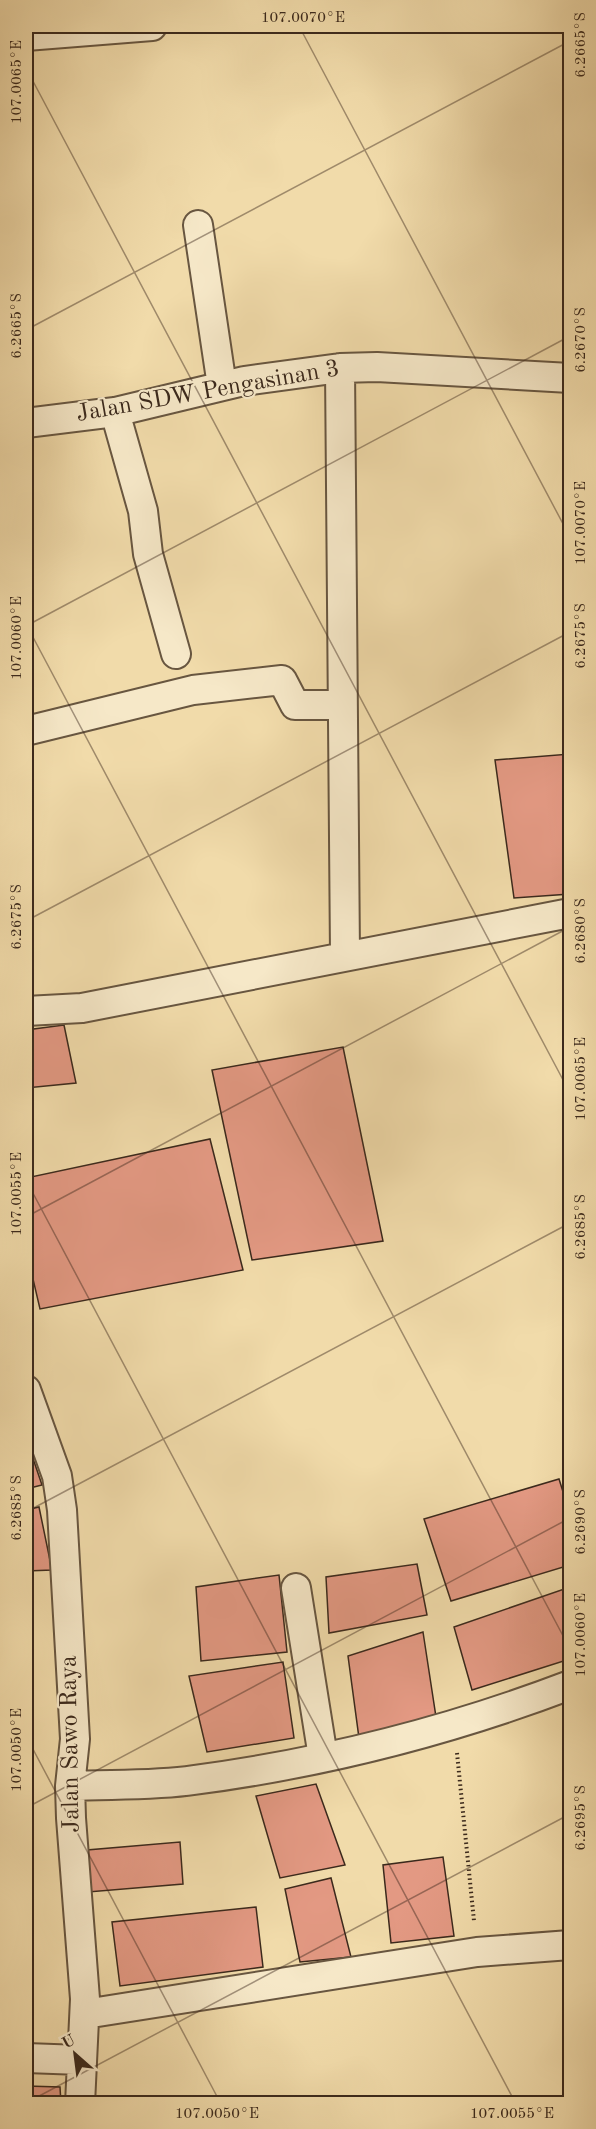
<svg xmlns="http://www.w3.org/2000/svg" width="596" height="2129" font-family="'Old Standard TT',serif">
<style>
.building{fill:#e39983;stroke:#3b291c;stroke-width:1.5}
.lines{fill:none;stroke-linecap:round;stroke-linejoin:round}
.minor-casing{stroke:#685640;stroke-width:32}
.path{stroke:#3b291c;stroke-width:4;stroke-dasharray:1.5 3;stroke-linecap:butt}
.minor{stroke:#f6e8c8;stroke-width:28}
.ticks{fill:none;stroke:#3b291c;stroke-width:1.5;stroke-opacity:0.45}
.labels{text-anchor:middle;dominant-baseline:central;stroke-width:4.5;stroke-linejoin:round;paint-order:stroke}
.street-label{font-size:24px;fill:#3b291c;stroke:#f6e8c8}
.neatline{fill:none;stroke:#3b291c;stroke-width:2}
.ticks-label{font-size:15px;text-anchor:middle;fill:#3b291c}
</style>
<rect width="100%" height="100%" fill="#f1dbaa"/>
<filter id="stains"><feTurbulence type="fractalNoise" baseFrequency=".00333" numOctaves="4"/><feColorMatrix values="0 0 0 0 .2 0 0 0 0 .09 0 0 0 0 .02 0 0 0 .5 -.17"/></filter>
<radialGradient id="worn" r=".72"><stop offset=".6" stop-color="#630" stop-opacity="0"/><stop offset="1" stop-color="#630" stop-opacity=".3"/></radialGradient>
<path class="building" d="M 570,754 L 570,894 L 514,898 L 495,760 Z
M 64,1025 L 76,1083 L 26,1088 L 26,1030 Z
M 343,1047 L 383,1241 L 252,1260 L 212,1070 Z
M 210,1139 L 243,1270 L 40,1309 L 26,1249 L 26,1178 Z
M 26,1438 L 42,1485 L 26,1489 Z
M 559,1479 L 570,1514 L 570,1565 L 451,1601 L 424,1519 Z
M 39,1507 L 52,1570 L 26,1571 L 26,1510 Z
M 417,1564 L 427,1615 L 329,1633 L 326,1577 Z
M 279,1575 L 287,1652 L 201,1661 L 196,1587 Z
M 570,1587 L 570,1659 L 472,1690 L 454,1627 Z
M 423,1632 L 436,1717 L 359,1738 L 348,1656 Z
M 283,1662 L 294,1738 L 207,1752 L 189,1676 Z
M 316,1784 L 345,1865 L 280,1878 L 256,1796 Z
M 180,1842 L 183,1884 L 88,1892 L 87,1850 Z
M 443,1857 L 454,1936 L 391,1943 L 383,1865 Z
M 331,1878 L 351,1957 L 300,1962 L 285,1889 Z
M 256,1907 L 263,1967 L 120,1986 L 112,1922 Z
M 26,2086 L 60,2087 L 61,2104 L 26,2104 Z"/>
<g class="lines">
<g class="minor-casing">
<path id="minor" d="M 26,36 L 152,26
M 198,225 L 222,386
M 340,368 L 345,955
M 115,412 L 143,511 L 148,554 L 176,654
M 26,423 L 115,412 L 244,381 L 340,368 L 377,367 L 570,378
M 26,731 L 193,690 L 282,680 L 295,705 L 342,705
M 26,1011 L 82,1008 L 570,913
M 26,1390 L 57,1476 L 62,1510 L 75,1739 L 70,1786 L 71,1818 L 85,1999 L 80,2104
M 296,1588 L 323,1757
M 70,1786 C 111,1784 154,1786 194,1780 C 323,1763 449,1731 570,1685
M 85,2014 L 477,1952 L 570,1945
M 26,2058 L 81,2060"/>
</g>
<path class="path" d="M 457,1753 L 474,1921"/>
<use href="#minor" class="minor"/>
</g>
<path class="ticks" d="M 299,26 L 570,537M 26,35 L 43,26M 26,68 L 570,1093M 26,330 L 570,41M 26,624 L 570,1649M 26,626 L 570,336M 26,921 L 570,632M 26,1180 L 516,2104M 26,1217 L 570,927M 26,1512 L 570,1223M 26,1736 L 221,2104M 26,1808 L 570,1518M 26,2103 L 570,1814"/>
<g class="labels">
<g class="street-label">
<text transform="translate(208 392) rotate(-10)">Jalan SDW Pengasinan 3</text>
<text transform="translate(71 1744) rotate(-91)">Jalan Sawo Raya</text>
</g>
</g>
<rect width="596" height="2129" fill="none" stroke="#f1dbaa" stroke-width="66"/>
<g transform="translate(75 2054) rotate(332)" stroke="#f6e8c8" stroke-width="4.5" paint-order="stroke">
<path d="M0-4.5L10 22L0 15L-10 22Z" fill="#3b291c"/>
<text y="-9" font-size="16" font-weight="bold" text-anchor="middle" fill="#3b291c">U</text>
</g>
<rect x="33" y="33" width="530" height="2063" class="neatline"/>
<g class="ticks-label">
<text x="303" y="22">107.0070°E</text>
<text transform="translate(580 45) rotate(-90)" y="5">6.2665°S</text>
<text transform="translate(16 82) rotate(-90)" y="5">107.0065°E</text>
<text transform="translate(16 326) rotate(-90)" y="5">6.2665°S</text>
<text transform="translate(580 340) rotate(-90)" y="5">6.2670°S</text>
<text transform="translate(580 523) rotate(-90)" y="5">107.0070°E</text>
<text transform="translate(580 636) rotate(-90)" y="5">6.2675°S</text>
<text transform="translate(16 638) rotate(-90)" y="5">107.0060°E</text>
<text transform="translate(16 917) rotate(-90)" y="5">6.2675°S</text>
<text transform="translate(580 931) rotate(-90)" y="5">6.2680°S</text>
<text transform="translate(580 1079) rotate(-90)" y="5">107.0065°E</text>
<text transform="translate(16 1194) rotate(-90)" y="5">107.0055°E</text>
<text transform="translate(580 1227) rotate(-90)" y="5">6.2685°S</text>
<text transform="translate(16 1508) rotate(-90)" y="5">6.2685°S</text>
<text transform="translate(580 1522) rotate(-90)" y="5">6.2690°S</text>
<text transform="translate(580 1635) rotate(-90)" y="5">107.0060°E</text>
<text transform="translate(16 1750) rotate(-90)" y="5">107.0050°E</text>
<text transform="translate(580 1818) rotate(-90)" y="5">6.2695°S</text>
<text x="217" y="2118">107.0050°E</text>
<text x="512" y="2118">107.0055°E</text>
</g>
<rect width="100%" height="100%" filter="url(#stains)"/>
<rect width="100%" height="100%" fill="url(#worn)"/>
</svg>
